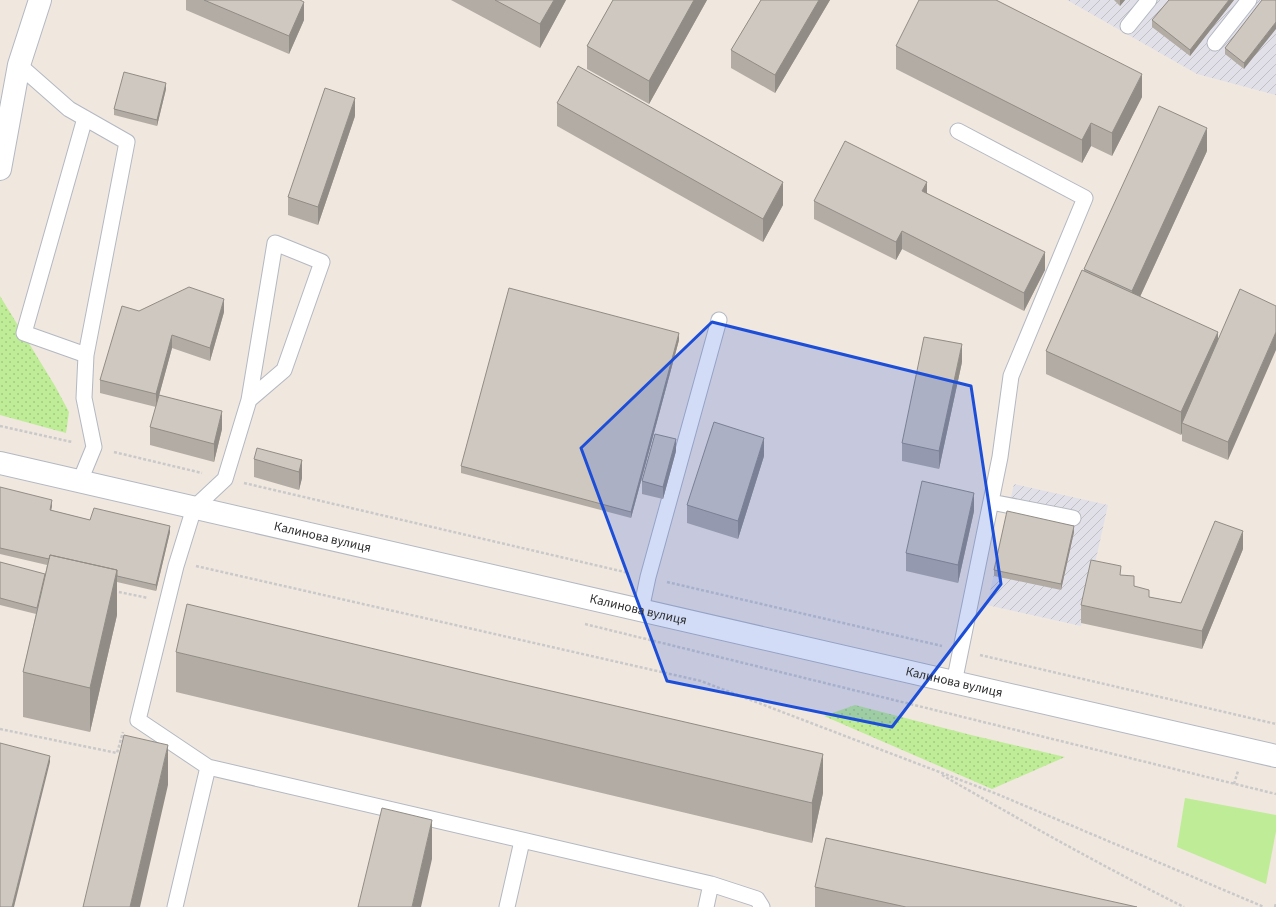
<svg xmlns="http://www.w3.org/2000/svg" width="1276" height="907" font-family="'Source Sans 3',sans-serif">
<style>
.industrial{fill:url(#industrial-furrows)}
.grass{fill:url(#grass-dots)}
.park{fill:#bfec97}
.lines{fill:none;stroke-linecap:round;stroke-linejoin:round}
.service-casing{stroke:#b3b8c2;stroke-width:17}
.minor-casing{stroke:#b3b8c2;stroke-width:24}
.secondary-casing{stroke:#b3b8c2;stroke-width:24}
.path{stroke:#c9c9c9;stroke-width:2.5;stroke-dasharray:3 2;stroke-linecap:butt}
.service{stroke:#fff;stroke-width:15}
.minor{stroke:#fff;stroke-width:22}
.secondary{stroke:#fff;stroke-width:22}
.wall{fill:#b2aca5}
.shaded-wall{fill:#918c86}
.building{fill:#cfc8c0;stroke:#918c86}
.marked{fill:#1d4ed8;fill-opacity:0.2;stroke:#1d4ed8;stroke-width:3;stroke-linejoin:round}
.labels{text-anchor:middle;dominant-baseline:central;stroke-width:3.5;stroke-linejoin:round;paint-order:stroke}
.street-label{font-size:13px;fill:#2e2e2e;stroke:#fff}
</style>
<defs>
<pattern id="industrial-furrows" width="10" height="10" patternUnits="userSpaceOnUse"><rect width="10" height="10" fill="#e1e0e8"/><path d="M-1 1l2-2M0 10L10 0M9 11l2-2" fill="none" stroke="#c1c0c7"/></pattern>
<pattern id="grass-dots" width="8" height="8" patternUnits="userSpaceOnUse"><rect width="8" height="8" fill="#bfec97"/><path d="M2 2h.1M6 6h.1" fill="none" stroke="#a4cb82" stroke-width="1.8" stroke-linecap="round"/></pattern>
</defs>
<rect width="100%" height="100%" fill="#f0e7df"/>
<path class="industrial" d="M 1067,0 L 1276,0 L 1276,95 L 1197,74 Z
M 1014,484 L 1108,505 L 1081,626 L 987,605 Z"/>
<path class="grass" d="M 0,296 L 55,386 L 69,412 L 66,433 L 0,415 Z
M 855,705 L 971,735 L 1065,757 L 992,789 L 824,716 Z"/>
<path class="park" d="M 1185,798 L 1276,815 L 1276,831 L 1266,884 L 1177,847 Z"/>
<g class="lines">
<g class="service-casing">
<path id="service" d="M 1128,26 L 1149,0
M 1215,43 L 1249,0
M 19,65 L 69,109 L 127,142 L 86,355 L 84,398 L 94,447 L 80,481
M 85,118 L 24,333 L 86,355
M 991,502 L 1073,518
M 641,610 L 648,577 L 719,320
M 954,683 L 1000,457 L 1011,376 L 1085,198 L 958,131
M 208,767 L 711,884 L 757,899 L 762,907
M 175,907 L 208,767 L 138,720 L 176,566 L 194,508 L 225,479 L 249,400 L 284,370 L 322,262 L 275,243 L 249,400
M 507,907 L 522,841
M 706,907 L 711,884"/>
</g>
<g class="minor-casing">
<path id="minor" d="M 0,169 L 19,65 L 40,0"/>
</g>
<g class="secondary-casing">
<g id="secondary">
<path id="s1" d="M 0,463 L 1276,756"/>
</g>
</g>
<path class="path" d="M 0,426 L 72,442
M 114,452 L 202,473
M 244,483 L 629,573
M 196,566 L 701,681 L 997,794 L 1264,907
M 667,582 L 942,646
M 114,591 L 148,598
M 585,624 L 1276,794
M 980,655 L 1276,724
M 0,729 L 117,753 L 123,732
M 942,775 C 1022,821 1102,866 1184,907
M 1234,784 L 1238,771
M 1275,907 L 1276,903"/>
<use href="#service" class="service"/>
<use href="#minor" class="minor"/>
<use href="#secondary" class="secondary"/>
</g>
<path class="wall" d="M 186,0 L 300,0 L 304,20 L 289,54 L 186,10 Z
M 451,0 L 566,0 L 540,48 Z
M 613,0 L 707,0 L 649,104 L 587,69 L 587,46 Z
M 761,0 L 830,0 L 775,93 L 731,68 L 731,50 Z
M 1114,0 L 1125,0 L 1120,6 Z
M 1169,0 L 1234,0 L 1190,56 L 1152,27 L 1152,20 Z
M 1262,0 L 1244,69 L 1225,54 L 1225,48 Z
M 896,46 L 1142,97 L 1112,156 L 1091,146 L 1082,163 L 896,69 Z
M 166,89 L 157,126 L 114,115 L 114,109 Z
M 557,103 L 783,205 L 763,242 L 557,126 Z
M 355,116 L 318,225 L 288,215 L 288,197 Z
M 1207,151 L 1140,297 L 1218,341 L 1240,289 L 1228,460 L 1182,441 L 1182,433 L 1181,435 L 1046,374 L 1046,351 L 1084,271 L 1084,269 Z
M 927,193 L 1045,270 L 1024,311 L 902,249 L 896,260 L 814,219 L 814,201 Z
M 139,311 L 224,312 L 210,361 L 172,348 L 159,395 L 222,429 L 214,462 L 150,445 L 150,427 L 156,407 L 100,393 L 100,380 Z
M 679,340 L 631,518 L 461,473 L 461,466 Z
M 962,362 L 939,469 L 902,461 L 902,443 Z
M 676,451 L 663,499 L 642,494 L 642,481 Z
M 764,456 L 738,539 L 687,523 L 687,505 Z
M 254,459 L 302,460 L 302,478 L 299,490 L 254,477 Z
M 0,487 L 52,506 L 51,510 L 90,520 L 170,532 L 156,591 L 117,582 L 117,615 L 90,732 L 23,717 L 23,672 L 36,614 L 0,605 L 0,562 L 45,575 L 47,565 L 0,554 Z
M 974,511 L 958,583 L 906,571 L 906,553 Z
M 1074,532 L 1061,590 L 994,576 L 994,570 Z
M 1243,549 L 1202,649 L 1081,623 L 1081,605 L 1134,586 L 1149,597 L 1181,603 Z
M 176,652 L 823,793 L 812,843 L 176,692 Z
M 815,887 L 1137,907 L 815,907 Z"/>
<path class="shaded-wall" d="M 554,0 L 566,0 L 540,48 L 540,24 Z
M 694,0 L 707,0 L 649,104 L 649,81 Z
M 819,0 L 830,0 L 775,93 L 775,75 Z
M 1120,0 L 1125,0 L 1120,6 Z
M 1229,0 L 1234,0 L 1190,56 L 1190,50 Z
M 304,2 L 304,20 L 289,54 L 289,36 Z
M 1276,22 L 1276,29 L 1244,69 L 1244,63 Z
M 1142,74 L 1142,97 L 1112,156 L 1112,133 Z
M 166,83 L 166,89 L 157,126 L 157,120 Z
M 355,98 L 355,116 L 318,225 L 318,207 Z
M 1091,123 L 1091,146 L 1082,163 L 1082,140 Z
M 1207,128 L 1207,151 L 1132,314 L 1132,291 Z
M 783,182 L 783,205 L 763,242 L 763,219 Z
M 927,182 L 927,200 L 922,191 Z
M 902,231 L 902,249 L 896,260 L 896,242 Z
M 1045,252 L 1045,270 L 1024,311 L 1024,293 Z
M 224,299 L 224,312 L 210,361 L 210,348 Z
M 1218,332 L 1218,355 L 1182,423 L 1182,433 L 1181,435 L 1181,412 Z
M 1276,332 L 1276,350 L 1228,460 L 1228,442 Z
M 679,333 L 679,340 L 631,518 L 631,512 Z
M 172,335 L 172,348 L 156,407 L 156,394 Z
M 962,344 L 962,362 L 939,469 L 939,451 Z
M 222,411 L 222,429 L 214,462 L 214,444 Z
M 764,438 L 764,456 L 738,539 L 738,521 Z
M 676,439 L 676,451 L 663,499 L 663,487 Z
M 302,460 L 302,478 L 299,490 L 299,472 Z
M 974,493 L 974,511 L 958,583 L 958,565 Z
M 52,500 L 52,506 L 50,516 L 50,510 Z
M 170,526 L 170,532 L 156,591 L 156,585 Z
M 1074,526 L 1074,532 L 1061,590 L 1061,584 Z
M 1243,531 L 1243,549 L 1202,649 L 1202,631 Z
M 117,570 L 117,615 L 90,732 L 90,688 Z
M 168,745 L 168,785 L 140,907 L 130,907 Z
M 823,754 L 823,793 L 812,843 L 812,803 Z
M 50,756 L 50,762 L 14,907 L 12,907 Z
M 432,820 L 432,859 L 421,907 L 412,907 Z"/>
<path class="building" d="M 204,0 L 300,0 L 304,2 L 289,36 Z
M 495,0 L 554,0 L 540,24 Z
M 613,0 L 694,0 L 649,81 L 587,46 Z
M 761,0 L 819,0 L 775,75 L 731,50 Z
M 919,0 L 996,0 L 1142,74 L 1112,133 L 1091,123 L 1082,140 L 896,46 Z
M 1169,0 L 1229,0 L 1190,50 L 1152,20 Z
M 1262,0 L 1276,0 L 1276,22 L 1244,63 L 1225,48 Z
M 578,66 L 783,182 L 763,219 L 557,103 Z
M 124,72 L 166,83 L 157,120 L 114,109 Z
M 325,88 L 355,98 L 318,207 L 288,197 Z
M 1159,106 L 1207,128 L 1132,291 L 1084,269 Z
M 845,141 L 927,182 L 922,191 L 1045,252 L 1024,293 L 902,231 L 896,242 L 814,201 Z
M 1082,270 L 1218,332 L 1181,412 L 1046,351 Z
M 189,287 L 224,299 L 210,348 L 172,335 L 156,394 L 100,380 L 122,306 L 139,311 Z
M 509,288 L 679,333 L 631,512 L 461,466 Z
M 1240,289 L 1276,306 L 1276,332 L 1228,442 L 1182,423 Z
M 924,337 L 962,344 L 939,451 L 902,443 Z
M 159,395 L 222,411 L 214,444 L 150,427 Z
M 714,422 L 764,438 L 738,521 L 687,505 Z
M 655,434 L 676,439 L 663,487 L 642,481 Z
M 257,448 L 302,460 L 299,472 L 254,459 Z
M 922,481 L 974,493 L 958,565 L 906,553 Z
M 0,487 L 52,500 L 50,510 L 90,520 L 94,508 L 170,526 L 156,585 L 117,576 L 117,570 L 50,555 L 49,559 L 0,548 Z
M 1007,511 L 1074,526 L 1061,584 L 994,570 Z
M 1215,521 L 1243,531 L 1202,631 L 1081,605 L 1091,560 L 1121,566 L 1120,575 L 1134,576 L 1134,586 L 1149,590 L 1149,597 L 1181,603 Z
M 50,555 L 117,570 L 90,688 L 23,672 Z
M 0,562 L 45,574 L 37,608 L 0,598 Z
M 187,604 L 508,681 L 823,754 L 812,803 L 176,652 Z
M 124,735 L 168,745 L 130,907 L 83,907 Z
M 0,743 L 50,756 L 12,907 L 0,907 Z
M 382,808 L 432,820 L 412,907 L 358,907 Z
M 826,838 L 1137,907 L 906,907 L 815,887 Z"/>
<path class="marked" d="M 712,322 L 971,386 L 1001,584 L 892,727 L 667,681 L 581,448 Z"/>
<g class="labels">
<g class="street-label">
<text stroke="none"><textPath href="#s1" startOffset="331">Калинова вулиця</textPath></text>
<text stroke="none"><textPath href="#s1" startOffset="655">Калинова вулиця</textPath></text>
<text stroke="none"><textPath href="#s1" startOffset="979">Калинова вулиця</textPath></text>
</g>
</g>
</svg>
